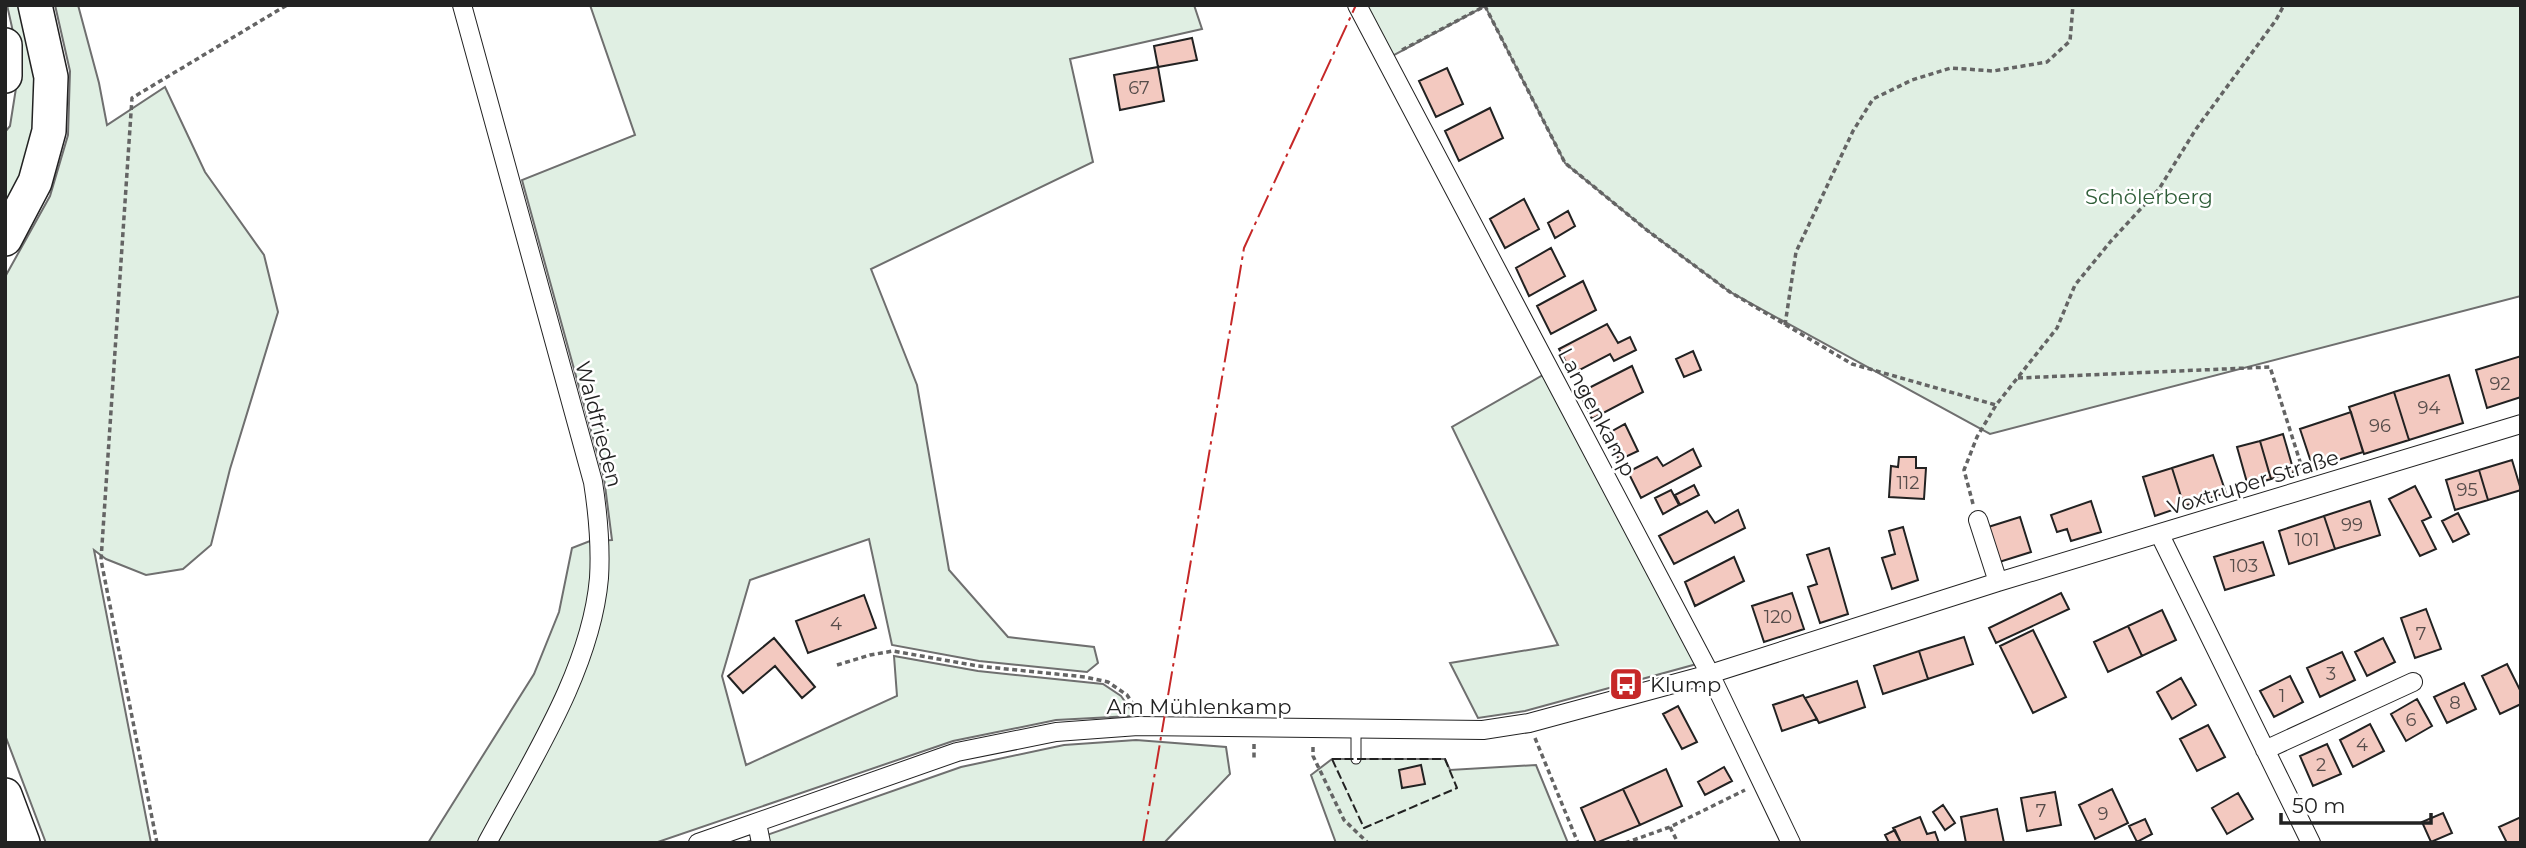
<svg xmlns="http://www.w3.org/2000/svg" width="2526" height="848" font-family="Montserrat,sans-serif">
<style>
.green{fill:#e0efe3;stroke:#6f6f6f;stroke-width:2}
.building{fill:#f3c9c0;stroke:#222;stroke-width:2}
.lines{fill:none;stroke-linecap:round;stroke-linejoin:round}
.service-casing{stroke:#222;stroke-width:11}
.minor-casing{stroke:#222;stroke-width:20}
.motorway-casing{stroke:#222;stroke-width:36}
.path{stroke:#646464;stroke-width:3.5;stroke-dasharray:5 3.5;stroke-linecap:butt}
.service{stroke:#fff;stroke-width:9}
.minor{stroke:#fff;stroke-width:18}
.motorway{stroke:#fff;stroke-width:33}
.fence{stroke:#222;stroke-width:2;stroke-dasharray:9 3.5;stroke-linecap:butt}
.power{stroke:#c62828;stroke-width:2;stroke-dasharray:24 5 3.5 5;stroke-linecap:butt}
.labels{text-anchor:middle;dominant-baseline:central;stroke-width:5;stroke-linejoin:round;paint-order:stroke}
.number-label{font-size:18px;fill:#564c4a}
.park-label{font-size:21px;fill:#2f5e38;stroke:#fff}
.street-label{font-size:21px;fill:#222;stroke:#fff}
.poi-label{font-size:21px;fill:#222;stroke:#fff;text-anchor:start}
</style>
<rect width="100%" height="100%" fill="#fff"/>
<path class="green" d="M 7,5 L 22,5 L 40,94 L 27,173 L 5,211 L 5,132 L 10,126 L 20,63 Z
M 55,5 L 78,5 L 99,83 L 107,125 L 165,87 L 205,172 L 264,255 L 278,312 L 230,469 L 211,545 L 183,569 L 146,575 L 106,559 L 94,550 L 151,843 L 46,843 L 5,735 L 5,277 L 50,196 L 68,135 L 70,71 Z
M 590,5 L 1194,5 L 1202,29 L 1070,59 L 1093,162 L 871,269 L 917,385 L 949,570 L 1008,637 L 1094,647 L 1098,663 L 1087,672 L 979,661 L 892,645 L 869,539 L 750,580 L 722,676 L 746,765 L 897,696 L 894,656 L 978,671 L 1103,684 L 1121,696 L 1131,710 L 1131,716 L 1056,720 L 953,741 L 655,843 L 428,843 L 534,674 L 559,612 L 572,548 L 590,541 L 612,540 L 604,478 L 522,180 L 635,135 Z
M 1357,5 L 2521,5 L 2521,296 L 1990,434 L 1730,292 L 1648,231 L 1565,163 L 1485,6 L 1385,60 Z
M 1550,371 L 1704,662 L 1525,711 L 1478,718 L 1450,663 L 1558,645 L 1452,427 Z
M 1136,740 L 1226,747 L 1230,774 L 1164,843 L 744,843 L 961,767 L 1064,745 Z
M 1332,759 L 1445,759 L 1450,770 L 1536,765 L 1568,843 L 1336,843 L 1311,775 Z"/>
<path class="building" d="M 1192,38 L 1197,60 L 1158,67 L 1154,46 Z
M 1158,67 L 1164,101 L 1120,110 L 1114,75 Z
M 1447,68 L 1463,104 L 1436,117 L 1419,81 Z
M 1490,108 L 1503,138 L 1459,161 L 1445,131 Z
M 1524,199 L 1539,229 L 1505,248 L 1490,219 Z
M 1568,211 L 1575,226 L 1555,238 L 1548,223 Z
M 1551,248 L 1565,276 L 1529,296 L 1516,268 Z
M 1583,281 L 1596,310 L 1551,334 L 1537,306 Z
M 1607,324 L 1618,343 L 1630,337 L 1636,350 L 1614,361 L 1610,354 L 1572,374 L 1559,349 Z
M 1693,351 L 1701,370 L 1684,377 L 1676,359 Z
M 2521,356 L 2521,397 L 2487,408 L 2476,370 Z
M 1632,366 L 1643,392 L 1592,419 L 1579,393 Z
M 2449,375 L 2463,423 L 2409,440 L 2394,392 Z
M 2394,392 L 2409,440 L 2364,454 L 2349,407 Z
M 2351,412 L 2363,452 L 2313,468 L 2300,429 Z
M 1625,424 L 1638,451 L 1619,460 L 1607,434 Z
M 2283,434 L 2294,472 L 2271,479 L 2260,441 Z
M 2260,441 L 2271,479 L 2248,486 L 2237,447 Z
M 1693,449 L 1701,466 L 1641,498 L 1628,472 L 1657,457 L 1663,466 Z
M 2213,455 L 2226,493 L 2184,506 L 2172,468 Z
M 1899,457 L 1916,457 L 1916,468 L 1926,468 L 1924,499 L 1889,497 L 1891,466 L 1898,467 Z
M 2512,460 L 2521,490 L 2488,500 L 2479,470 Z
M 2172,468 L 2184,506 L 2155,516 L 2143,477 Z
M 2479,470 L 2488,500 L 2455,510 L 2446,480 Z
M 1694,485 L 1699,495 L 1680,505 L 1675,495 Z
M 2415,486 L 2431,517 L 2422,521 L 2436,549 L 2420,556 L 2389,499 Z
M 1671,490 L 1679,505 L 1663,514 L 1655,498 Z
M 2091,501 L 2101,532 L 2071,541 L 2067,529 L 2057,532 L 2051,515 Z
M 2370,501 L 2380,535 L 2335,549 L 2324,516 Z
M 1738,510 L 1745,528 L 1674,564 L 1659,536 L 1707,511 L 1715,523 Z
M 2458,513 L 2469,534 L 2453,542 L 2442,521 Z
M 2324,516 L 2335,549 L 2289,564 L 2279,531 Z
M 2020,517 L 2031,552 L 1996,563 L 1985,528 Z
M 1903,527 L 1918,580 L 1892,589 L 1882,558 L 1895,554 L 1889,531 Z
M 2263,542 L 2274,575 L 2225,590 L 2214,557 Z
M 1829,548 L 1848,614 L 1820,623 L 1808,587 L 1817,584 L 1807,555 Z
M 1734,557 L 1744,581 L 1695,606 L 1685,582 Z
M 1792,593 L 1804,629 L 1764,642 L 1752,606 Z
M 2061,593 L 2069,609 L 1996,643 L 1989,628 Z
M 864,595 L 876,628 L 808,653 L 796,621 Z
M 2426,609 L 2441,649 L 2415,658 L 2401,618 Z
M 2162,610 L 2176,640 L 2142,656 L 2128,626 Z
M 2128,626 L 2142,656 L 2108,672 L 2094,642 Z
M 2033,630 L 2066,697 L 2033,713 L 2000,646 Z
M 1964,637 L 1973,664 L 1928,679 L 1919,651 Z
M 774,638 L 815,687 L 802,698 L 775,666 L 743,693 L 728,676 Z
M 2383,638 L 2395,662 L 2367,676 L 2355,652 Z
M 1919,651 L 1928,679 L 1883,694 L 1874,666 Z
M 2342,652 L 2355,680 L 2320,697 L 2307,668 Z
M 2507,664 L 2521,692 L 2521,704 L 2500,714 L 2482,676 Z
M 2290,676 L 2303,702 L 2274,717 L 2260,691 Z
M 2181,678 L 2196,705 L 2172,719 L 2157,692 Z
M 1857,681 L 1865,707 L 1819,723 L 1805,698 Z
M 2464,683 L 2476,709 L 2447,723 L 2434,697 Z
M 1803,695 L 1817,719 L 1782,731 L 1773,705 Z
M 2417,699 L 2432,726 L 2406,741 L 2391,714 Z
M 1678,706 L 1697,742 L 1682,749 L 1663,714 Z
M 2370,724 L 2384,751 L 2353,767 L 2340,740 Z
M 2208,725 L 2225,757 L 2197,771 L 2180,739 Z
M 2327,744 L 2341,774 L 2313,786 L 2300,756 Z
M 1421,765 L 1425,784 L 1402,788 L 1399,770 Z
M 1724,767 L 1732,781 L 1705,795 L 1698,782 Z
M 1666,769 L 1682,806 L 1640,825 L 1623,789 Z
M 1623,789 L 1640,825 L 1596,843 L 1581,808 Z
M 2112,789 L 2128,823 L 2095,839 L 2079,805 Z
M 2055,792 L 2061,825 L 2027,831 L 2021,798 Z
M 2238,793 L 2253,819 L 2227,834 L 2212,808 Z
M 1943,805 L 1955,823 L 1945,830 L 1933,812 Z
M 1997,809 L 2004,843 L 1966,843 L 1961,817 Z
M 2443,813 L 2452,833 L 2431,842 L 2422,822 Z
M 1920,817 L 1927,834 L 1935,832 L 1939,843 L 1901,843 L 1893,828 Z
M 2521,817 L 2521,843 L 2507,843 L 2499,827 Z
M 2145,819 L 2152,834 L 2137,842 L 2129,826 Z
M 1895,830 L 1901,843 L 1889,843 L 1885,835 Z"/>
<g class="lines">
<g class="service-casing">
<path id="service" d="M 1356,730 L 1356,759"/>
</g>
<g class="minor-casing">
<path id="minor" d="M 462,5 L 593,482 C 598,514 601,545 599,578 C 591,670 530,763 487,843
M 1357,5 L 1710,674 L 1791,843
M 1978,520 L 1998,582
M 2160,535 L 2311,843
M 2265,750 L 2413,682
M 757,823 L 761,843
M 698,843 L 957,752 L 1056,732 L 1138,726 L 1483,730 L 1529,723 L 1710,674 L 1998,582 L 2521,424"/>
</g>
<g class="motorway-casing">
<path id="motorway" d="M 5,45 L 5,76
M 5,239 L 35,182 L 49,131 L 51,77 L 35,5
M 5,795 L 23,843"/>
</g>
<path class="path" d="M 1402,50 L 1485,6 L 1565,163 L 1648,231 L 1730,292 L 1852,364 L 1996,405
M 1785,325 L 1796,252 L 1853,131 L 1873,99 L 1912,80 L 1951,68 L 1993,71 L 2047,62 L 2070,41 L 2073,5
M 2018,378 L 2270,367 L 2303,471
M 1973,504 L 1964,470 L 1977,437 L 1996,405 L 2057,328 L 2075,285 L 2111,241 L 2159,189 L 2196,129 L 2276,20 L 2284,5
M 837,665 L 870,655 L 893,651 L 978,666 L 1085,677 L 1108,682 L 1127,695 L 1135,707
M 1535,738 L 1578,843
M 1254,744 L 1254,759
M 1313,747 L 1313,756 L 1344,820 L 1368,843
M 1670,827 L 1678,843
M 157,843 L 101,560 L 132,98 L 287,5
M 1625,843 L 1670,827 L 1745,790"/>
<use href="#service" class="service"/>
<use href="#minor" class="minor"/>
<use href="#motorway" class="motorway"/>
<path class="fence" d="M 1332,759 L 1445,759 L 1457,788 L 1364,828 Z"/>
<path class="power" d="M 1143,843 L 1244,248 L 1356,5"/>
</g>
<defs>
<g id="bus-square" transform="scale(1.75)"><rect x="-9" y="-9" width="18" height="18" rx="4" fill="#c62828" stroke="#fff"/><path d="M-5-6H5V4H4V6H2V4H-2V6H-4V4H-5ZM-3.5-4V0h7V-4ZM-3.5 1.2v1.5H-2V1.2ZM2 1.2v1.5H3.5V1.2Z" fill="#fff"/></g>
</defs>
<g fill-rule="evenodd">
<use href="#bus-square" x="1626" y="684"/>
</g>
<g class="labels">
<g class="number-label">
<text x="1139" y="88">67</text>
<text x="2500" y="384">92</text>
<text x="2429" y="408">94</text>
<text x="2380" y="426">96</text>
<text x="1908" y="483">112</text>
<text x="2467" y="490">95</text>
<text x="2352" y="525">99</text>
<text x="2307" y="540">101</text>
<text x="2244" y="566">103</text>
<text x="1778" y="617">120</text>
<text x="836" y="624">4</text>
<text x="2421" y="634">7</text>
<text x="2331" y="674">3</text>
<text x="2282" y="696">1</text>
<text x="2455" y="703">8</text>
<text x="2411" y="720">6</text>
<text x="2362" y="745">4</text>
<text x="2321" y="765">2</text>
<text x="2041" y="811">7</text>
<text x="2103" y="814">9</text>
</g>
<g class="park-label">
<text x="2149" y="196">Schölerberg</text>
</g>
<g class="street-label">
<text transform="translate(1597 412) rotate(62)">Langenkamp</text>
<text transform="translate(599 424) rotate(75)">Waldfrieden</text>
<text transform="translate(2253 482) rotate(-17)">Voxtruper Straße</text>
<text x="1199" y="706">Am Mühlenkamp</text>
</g>
<g class="poi-label">
<text x="1650" y="684">Klump</text>
</g>
</g>
<rect width="2526" height="848" fill="none" stroke="#222222" stroke-width="14"/>
<path d="M2281 813v10h150v-10" fill="none" stroke="#222222" stroke-width="3.5"/>
<text x="2292" y="813" font-size="21" fill="#222222" stroke="#ffffff" stroke-width="5" paint-order="stroke">50 m</text>
</svg>
